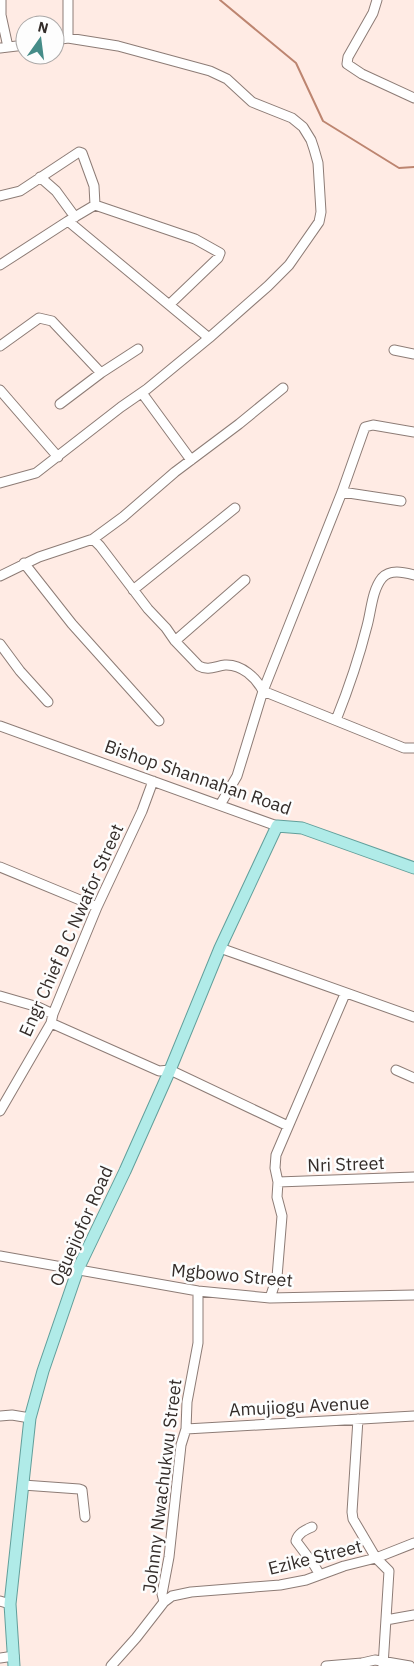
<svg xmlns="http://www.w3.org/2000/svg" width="414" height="1666" font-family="'IBM Plex Sans',sans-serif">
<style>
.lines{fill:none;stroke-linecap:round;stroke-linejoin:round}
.stream{stroke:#bd8570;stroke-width:2}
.minor-casing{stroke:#8d7c76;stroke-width:11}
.major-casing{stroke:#629f9b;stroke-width:13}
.minor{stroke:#fff;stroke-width:9}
.major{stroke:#b0ebe8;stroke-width:11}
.labels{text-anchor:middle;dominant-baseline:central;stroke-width:5;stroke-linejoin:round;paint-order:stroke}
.street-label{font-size:18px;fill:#332c29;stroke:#fdfdfd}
</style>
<rect width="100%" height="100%" fill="#ffebe4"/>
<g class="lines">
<path class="stream" d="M 220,0 L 296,63 L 323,121 L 399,168 L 414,167"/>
<g class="minor-casing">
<path id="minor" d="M 1,0 L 1,15 L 8,47
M 68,0 L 68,38
M 377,0 L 373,13 L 348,57 L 347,64 L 362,74 L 414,98
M 0,48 L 25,45
M 40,177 L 56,191 L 75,217
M 0,196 L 20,191 L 79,152 L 82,153 L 94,186 L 95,205
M 68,221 L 95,205 L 195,239 L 220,253 L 218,258 L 170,304
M 0,265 L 68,221 L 209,338
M 0,346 L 39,318 L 52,321 L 101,373
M 394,350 L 414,354
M 0,390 L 58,457
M 142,393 L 191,460
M 60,404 L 101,373 L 138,349
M 0,483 L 36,473 L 121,407 L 147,389 L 209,338 L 268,286 L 289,265 L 319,222 L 321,212 L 318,163 L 314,149 L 311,140 L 303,127 L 292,118 L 252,102 L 227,79 L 210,71 L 118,46 L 68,38 L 55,40
M 342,492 L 401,501
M 93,539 L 100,546 L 148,609 L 166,628 L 175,641 L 199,666 C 208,671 216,666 225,665 C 242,664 256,678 263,691
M 24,563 L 72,624 L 159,721
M 0,576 L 39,557 L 93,539 L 123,517 L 175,472 L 239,424 L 283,388
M 133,590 L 235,508
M 175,641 L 245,580
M 0,644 L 20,671 L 48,702
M 263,691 L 404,748 L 414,748
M 336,720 C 348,690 359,658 367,626 C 371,612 372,590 382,578 C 390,569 403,572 414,575
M 0,726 L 277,826
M 220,805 L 237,776 L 263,691 L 342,492 L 365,427 L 373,425 L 414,432
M 0,867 L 97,907
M 220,948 L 414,1017
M 0,996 L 38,1007 L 53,1014
M 51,1023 L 159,1071 L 170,1070 L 288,1126
M 396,1070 L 414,1078
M 0,1111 L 51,1023 L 53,1014 L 97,907 L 142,811 L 153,781
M 278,1182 L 414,1177
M 0,1256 L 198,1291 L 270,1298 L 414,1295
M 270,1298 L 277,1277 L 282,1216 L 277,1197 L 278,1182 L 275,1168 L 276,1155 L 345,994
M 0,1416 L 12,1415 L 30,1418
M 358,1419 L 352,1512 L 353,1519 L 376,1558 L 389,1571 L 383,1666
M 186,1429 L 414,1416
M 23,1485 L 79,1489 L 82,1490 L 85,1517
M 312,1527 C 305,1530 298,1533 296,1541 L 314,1565 L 320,1575
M 0,1601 L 10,1604
M 164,1602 L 162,1594 L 169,1557 L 181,1445 L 186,1429 L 187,1402 L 198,1343 L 198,1291
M 386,1620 L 414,1615
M 0,1658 L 14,1656
M 111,1666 L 136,1638 L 164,1602 L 172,1596 L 191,1592 L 280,1585 L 306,1580 L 344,1566 L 376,1558 L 414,1543
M 326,1666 L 362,1663 L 375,1660 L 410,1666"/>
</g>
<g class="major-casing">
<path id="major" d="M 14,1666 L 10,1604 L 30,1418 L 43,1371 L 78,1269 L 125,1171 L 170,1070 L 220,948 L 277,826 L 302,828 L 414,868"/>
</g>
<use href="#minor" class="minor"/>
<use href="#major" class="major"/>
</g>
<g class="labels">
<g class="street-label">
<text transform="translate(198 777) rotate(19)">Bishop Shannahan Road</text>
<text transform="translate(71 930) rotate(-66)">Engr Chief B C Nwafor Street</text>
<text transform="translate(346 1164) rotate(-2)">Nri Street</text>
<text transform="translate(81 1226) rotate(-66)">Oguejiofor Road</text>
<text transform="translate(232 1275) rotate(5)">Mgbowo Street</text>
<text transform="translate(299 1406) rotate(-3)">Amujiogu Avenue</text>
<text transform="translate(162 1486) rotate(-83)">Johnny Nwachukwu Street</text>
<text transform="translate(315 1557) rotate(-14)">Ezike Street</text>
</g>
</g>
<g transform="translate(40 40) rotate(14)"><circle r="24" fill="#fdfdfd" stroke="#aca9a8"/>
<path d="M0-4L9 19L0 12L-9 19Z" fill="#458c88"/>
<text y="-8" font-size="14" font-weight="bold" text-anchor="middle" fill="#332c29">N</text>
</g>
</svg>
